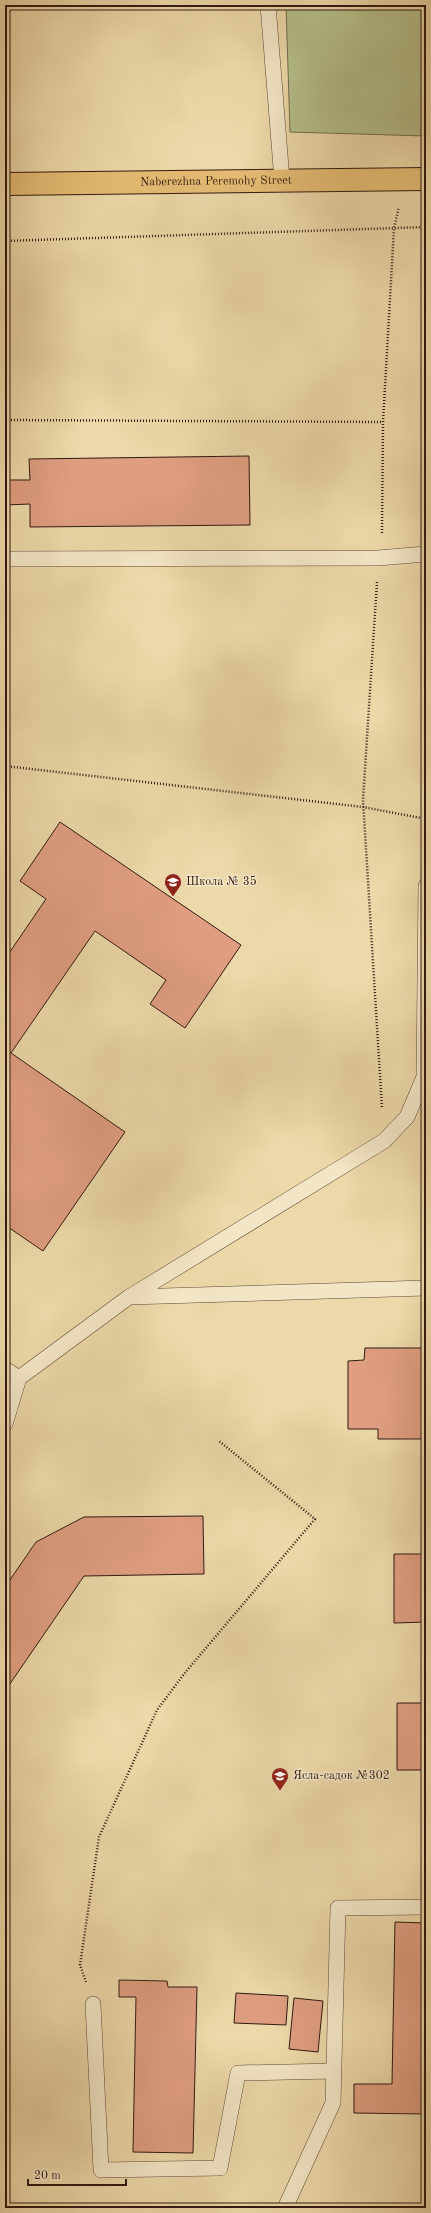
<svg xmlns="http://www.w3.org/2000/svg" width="431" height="2213" font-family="'Old Standard TT',serif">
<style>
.green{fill:#b5bf8a;stroke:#736c4d}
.building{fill:#df9e80;stroke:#311910}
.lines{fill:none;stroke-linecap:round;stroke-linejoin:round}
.lane-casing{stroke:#604936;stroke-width:16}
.primary-casing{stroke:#311910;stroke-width:24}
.path{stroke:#311910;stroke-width:2.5;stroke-dasharray:1 2;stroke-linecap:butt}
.lane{stroke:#f3e6c6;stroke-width:15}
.primary{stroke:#e6bc74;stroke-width:22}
.labels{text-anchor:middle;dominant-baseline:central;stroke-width:3;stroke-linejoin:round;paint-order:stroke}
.street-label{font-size:12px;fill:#311910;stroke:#f3e6c6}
.poi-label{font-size:12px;fill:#311910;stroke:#f3e6c6;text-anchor:start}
</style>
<rect width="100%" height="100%" fill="#ecd8a8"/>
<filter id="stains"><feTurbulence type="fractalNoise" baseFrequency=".005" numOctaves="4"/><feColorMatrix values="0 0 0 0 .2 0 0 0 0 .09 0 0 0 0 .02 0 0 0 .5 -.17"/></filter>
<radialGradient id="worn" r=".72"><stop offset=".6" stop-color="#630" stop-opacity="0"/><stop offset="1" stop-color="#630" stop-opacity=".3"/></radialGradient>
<path class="green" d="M 286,5 L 426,5 L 426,136 L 290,132 Z"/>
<path class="building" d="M 422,243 L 426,243 L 426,281 L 423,281 Z
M 249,456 L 250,525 L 30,527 L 30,504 L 5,505 L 5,480 L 30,480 L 29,459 Z
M 60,822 L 241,945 L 185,1028 L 150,1004 L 166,980 L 95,931 L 11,1053 L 125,1132 L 43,1251 L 5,1225 L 5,959 L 46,899 L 20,881 Z
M 365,1348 L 426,1348 L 426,1439 L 378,1439 L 378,1429 L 348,1429 L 348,1361 L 364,1360 Z
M 203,1516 L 204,1574 L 84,1576 L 5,1691 L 5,1587 L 36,1542 L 84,1517 Z
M 394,1554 L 426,1554 L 426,1622 L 394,1623 Z
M 397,1703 L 426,1703 L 426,1770 L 397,1770 Z
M 395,1922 L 426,1923 L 426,2114 L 354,2113 L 354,2084 L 392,2084 Z
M 119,1980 L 167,1981 L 168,1987 L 197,1987 L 193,2153 L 133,2152 L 136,1997 L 119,1997 Z
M 236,1993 L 288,1996 L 286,2025 L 234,2023 Z
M 294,1998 L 323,2001 L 318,2052 L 289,2049 Z"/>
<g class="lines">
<g class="lane-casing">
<path id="lane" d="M 268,5 L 282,180
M 5,559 L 378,558 L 426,554
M 129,1297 L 384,1141 L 407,1117 L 424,1077 L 426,886
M 5,1369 L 19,1378
M 5,1424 L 19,1378 L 129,1297 L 426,1288
M 93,2004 L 101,2170 L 220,2168 L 238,2073 L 334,2071
M 285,2208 L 333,2103 L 338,1908 L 426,1907"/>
</g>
<g class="primary-casing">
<g id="primary">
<path id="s1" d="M 5,184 L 426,179"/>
</g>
</g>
<path class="path" d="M 5,241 L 426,227
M 5,420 L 383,422
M 382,533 L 383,422 L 394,228 L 399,207
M 377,582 L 363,800 L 382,1108
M 5,766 L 363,807 L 426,819
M 86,1982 L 80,1965 L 99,1837 L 157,1710 L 184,1674 L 315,1519 L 219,1441"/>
<use href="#lane" class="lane"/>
<use href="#primary" class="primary"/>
</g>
<defs>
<g id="school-pin" transform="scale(0.9)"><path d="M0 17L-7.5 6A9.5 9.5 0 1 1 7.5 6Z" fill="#8f2418" stroke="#f3e6c6"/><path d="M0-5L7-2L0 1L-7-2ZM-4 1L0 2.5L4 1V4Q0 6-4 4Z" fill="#fff"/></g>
</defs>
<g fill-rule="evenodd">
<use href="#school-pin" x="173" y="882"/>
<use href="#school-pin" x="280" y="1776"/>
</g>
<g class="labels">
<g class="street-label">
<text stroke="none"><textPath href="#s1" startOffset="211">Naberezhna Peremohy Street</textPath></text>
</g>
<g class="poi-label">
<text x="186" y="882">Школа № 35</text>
<text x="293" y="1776">Ясла-садок №302</text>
</g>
</g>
<rect width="431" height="2213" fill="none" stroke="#ecd8a8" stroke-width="20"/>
<rect x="6" y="6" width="419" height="2201" fill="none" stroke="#311910" stroke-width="2"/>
<rect x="10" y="10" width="411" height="2193" fill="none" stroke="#311910"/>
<path d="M28 2179v6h98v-6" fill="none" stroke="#311910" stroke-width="2"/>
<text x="34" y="2179" font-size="12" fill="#311910" stroke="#f3e6c6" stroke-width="3" paint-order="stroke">20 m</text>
<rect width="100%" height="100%" filter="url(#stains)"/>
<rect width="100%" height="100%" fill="url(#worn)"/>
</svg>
